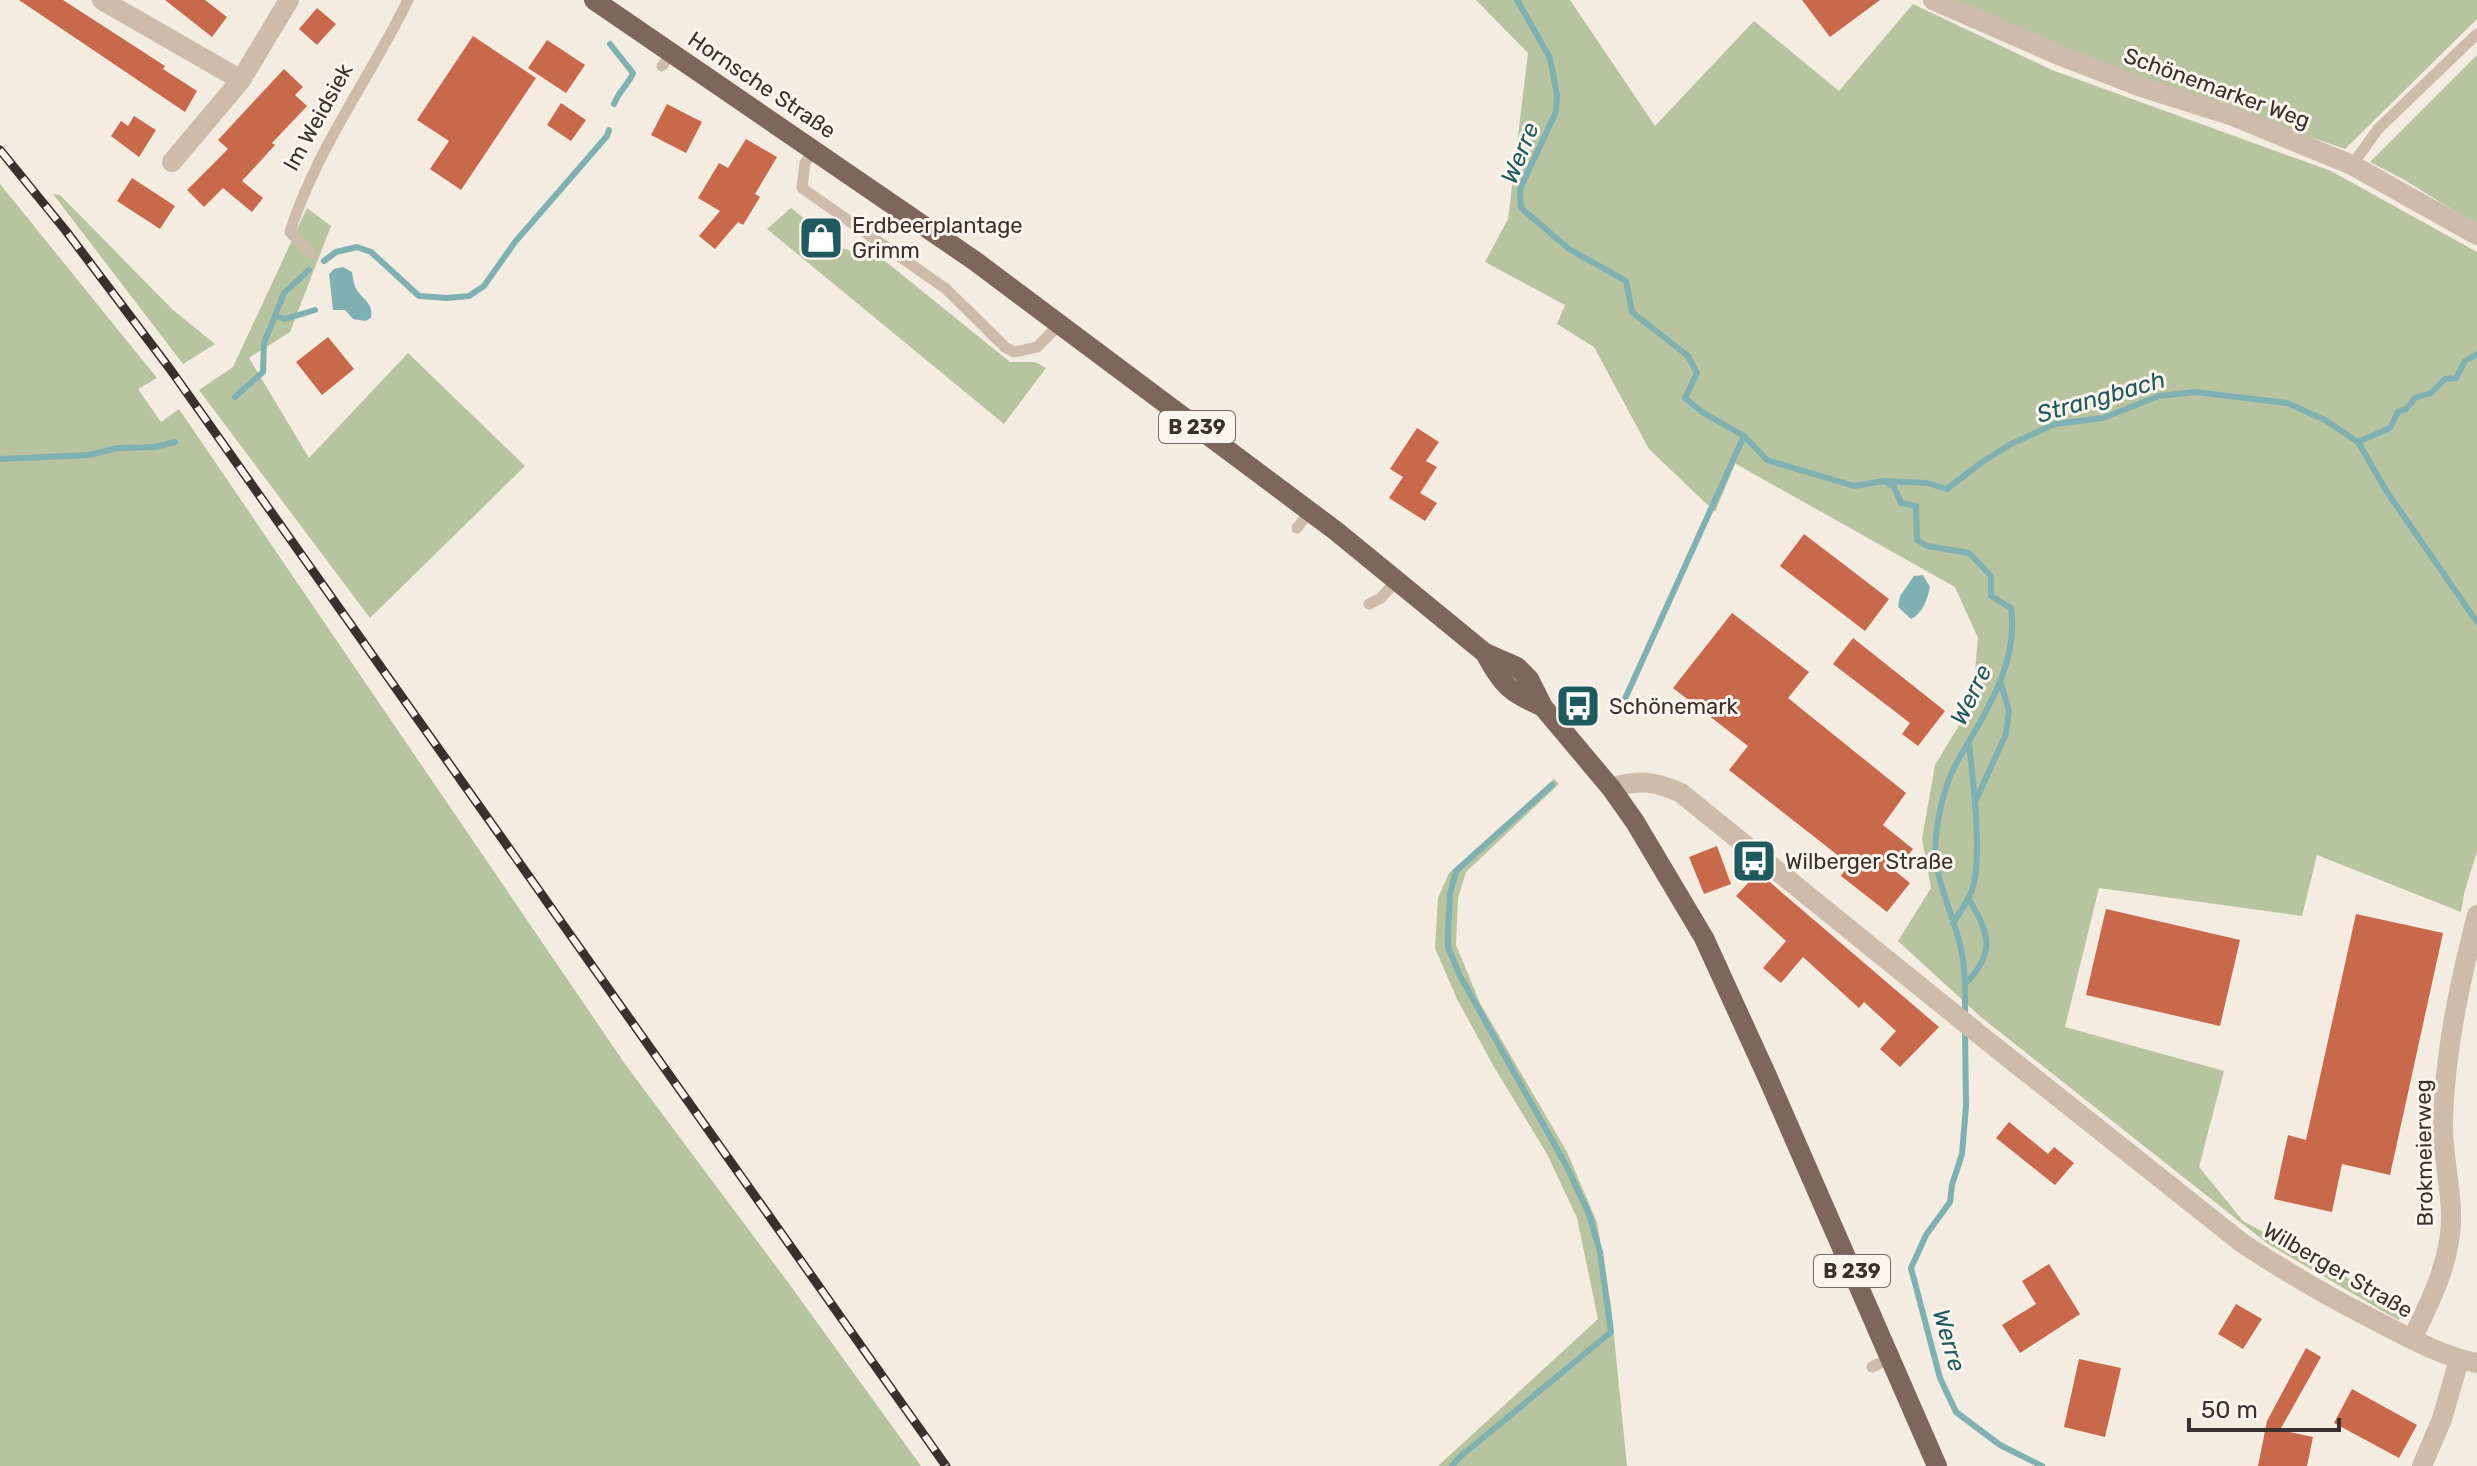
<svg xmlns="http://www.w3.org/2000/svg" width="2477" height="1466" font-family="Rubik,sans-serif">
<style>
.green{fill:#b8c4a0}
.water{fill:#7fb0b2}
.lines{fill:none;stroke-linecap:round;stroke-linejoin:round}
.stream{stroke:#7fb0b2;stroke-width:6}
.building{fill:#c8694b}
.service{stroke:#cdbbac;stroke-width:11}
.minor{stroke:#cdbbac;stroke-width:20}
.tertiary{stroke:#cdbbac;stroke-width:20}
.primary{stroke:#7d675c;stroke-width:20}
.rail-casing{stroke:#3b302b;stroke-width:9}
.rail{stroke:#fbf5ee;stroke-width:6;stroke-dasharray:18;stroke-linecap:butt}
.labels{text-anchor:middle;dominant-baseline:central;stroke-width:6;stroke-linejoin:round;paint-order:stroke}
.shield{fill:#fbf5ee;stroke:#756b66;stroke-width:2}
.shield-label{font-size:20px;font-weight:bold;fill:#3b302b}
.street-label{font-size:22px;fill:#3b302b;stroke:#fbf5ee}
.poi-label{font-size:22px;fill:#3b302b;stroke:#fbf5ee;text-anchor:start}
.water-label{font-size:24px;font-style:italic;fill:#1f5a5e;stroke:#fbf5ee}
</style>
<rect width="100%" height="100%" fill="#f4ebe1"/>
<path class="green" d="M 1476,0 L 1570,0 L 1655,126 L 1754,21 L 1839,91 L 1913,4 L 2052,70 L 2331,171 L 2477,252 L 2477,851 L 2464,894 L 2461,912 L 2317,855 L 2302,916 L 2099,888 L 2065,1027 L 2224,1071 L 2199,1167 L 2243,1221 L 2411,1312 L 2398,1320 L 2268,1244 L 1982,1018 L 1898,941 L 1931,888 L 1922,839 L 1935,765 L 1972,704 L 1978,638 L 1955,587 L 1729,460 L 1735,464 L 1715,512 L 1649,449 L 1594,347 L 1557,324 L 1565,305 L 1485,262 L 1508,219 L 1528,53 Z
M 1955,0 L 2477,0 L 2477,19 L 2345,149 L 2073,55 Z
M 2477,55 L 2477,225 L 2403,179 L 2370,162 Z
M 0,184 L 157,378 L 138,389 L 161,422 L 179,409 L 625,1064 L 787,1281 L 921,1466 L 0,1466 Z
M 53,194 L 60,195 L 172,309 L 215,344 L 183,364 Z
M 307,208 L 331,226 L 290,332 L 249,358 L 309,458 L 408,353 L 525,466 L 370,618 L 199,390 L 233,367 Z
M 791,208 L 842,248 L 885,261 L 1010,362 L 1035,362 L 1046,368 L 1004,424 L 767,229 Z
M 1554,779 L 1559,784 L 1466,872 L 1458,898 L 1456,945 L 1480,1003 L 1567,1152 L 1597,1222 L 1611,1306 L 1627,1466 L 1438,1466 L 1598,1319 L 1577,1218 L 1547,1154 L 1494,1067 L 1457,999 L 1435,948 L 1438,898 L 1449,873 Z"/>
<path class="water" d="M 343,267 L 352,272 C 353,279 354,287 359,293 C 367,302 373,305 371,318 L 365,321 L 353,319 L 345,310 L 333,310 L 329,274 L 334,269 Z
M 1923,575 L 1930,587 C 1927,600 1923,613 1911,619 L 1898,607 L 1900,596 L 1914,576 Z"/>
<g class="lines">
<path class="stream" d="M 1517,0 L 1550,58 L 1557,95 L 1556,112 L 1520,189 L 1521,208 L 1569,249 L 1626,281 L 1632,312 L 1688,356 L 1697,373 L 1685,398 L 1702,412 L 1744,436 L 1767,460 L 1854,486 L 1884,481 L 1894,487 L 1901,503 L 1916,506 L 1917,540 L 1927,546 L 1969,553 L 1991,576 L 1991,596 L 2011,608 C 2019,662 1987,710 1961,755 C 1947,778 1939,808 1936,836 C 1931,878 1955,914 1962,954 C 1966,974 1965,995 1965,1015
M 610,44 L 633,73 C 628,85 619,91 614,104
M 324,261 L 336,252 L 357,247 L 371,252 L 419,296 L 447,298 L 469,296 L 484,286 L 515,242 L 607,136 L 609,130
M 275,316 L 285,319 L 315,310
M 235,397 L 263,372 L 264,343 L 284,293 L 309,270
M 2358,442 L 2390,428 L 2398,412 L 2406,409 L 2415,398 L 2431,393 L 2445,379 L 2456,378 L 2465,361 L 2477,354
M 0,459 L 89,455 L 118,448 L 155,447 L 175,442
M 1885,481 L 1927,483 L 1947,489 L 1982,462 L 2011,444 L 2055,424 L 2103,418 L 2159,396 L 2195,392 L 2287,403 L 2325,420 L 2358,442 L 2387,492 L 2477,622
M 1619,712 L 1744,436
M 1976,800 L 2006,734 L 2009,710 L 2001,684
M 1953,923 C 1959,913 1968,902 1972,890 C 1983,857 1973,781 1969,744
M 1965,984 C 1996,953 1990,933 1968,898
M 1965,1030 L 1966,1106 L 1962,1154 L 1952,1185 L 1950,1202 L 1926,1235 L 1911,1268 L 1940,1378 L 1956,1412 L 2000,1445 L 2042,1466
M 1452,1466 L 1461,1456 L 1611,1332 L 1600,1252 L 1589,1214 L 1566,1165 L 1460,976 L 1448,947 L 1448,934 L 1450,894 L 1456,871 L 1552,785"/>
</g>
<path class="building" d="M 19,0 L 63,0 L 165,66 L 163,69 L 197,91 L 185,112 Z
M 165,0 L 205,0 L 227,17 L 212,37 Z
M 1802,0 L 1880,0 L 1830,37 Z
M 317,8 L 336,24 L 317,45 L 299,29 Z
M 473,36 L 536,78 L 461,190 L 430,169 L 449,141 L 417,120 Z
M 547,40 L 585,65 L 566,93 L 528,68 Z
M 284,69 L 303,87 L 295,95 L 307,106 L 272,143 L 275,145 L 242,181 L 263,198 L 252,212 L 223,188 L 204,207 L 187,190 L 228,149 L 218,140 Z
M 561,103 L 586,120 L 571,141 L 547,125 Z
M 667,104 L 702,122 L 686,153 L 651,135 Z
M 134,116 L 156,130 L 139,157 L 111,136 L 121,121 L 128,126 Z
M 746,139 L 777,157 L 755,194 L 760,197 L 743,225 L 738,222 L 715,249 L 699,236 L 720,211 L 698,198 L 719,163 L 728,168 Z
M 132,178 L 175,206 L 160,229 L 117,201 Z
M 328,337 L 354,369 L 322,395 L 296,362 Z
M 1417,428 L 1439,442 L 1426,461 L 1437,467 L 1420,493 L 1437,503 L 1425,521 L 1389,498 L 1403,477 L 1390,469 Z
M 1804,534 L 1889,599 L 1865,631 L 1780,566 Z
M 1732,613 L 1809,672 L 1788,698 L 1906,793 L 1883,825 L 1913,849 L 1895,871 L 1910,883 L 1887,912 L 1841,876 L 1849,864 L 1729,770 L 1748,746 L 1673,688 Z
M 1853,638 L 1945,711 L 1918,746 L 1902,734 L 1910,723 L 1833,664 Z
M 1717,846 L 1731,884 L 1704,894 L 1689,857 Z
M 1758,872 L 1939,1027 L 1900,1067 L 1880,1049 L 1896,1031 L 1864,1002 L 1859,1008 L 1803,957 L 1781,983 L 1763,968 L 1786,941 L 1736,896 Z
M 2106,909 L 2240,940 L 2220,1026 L 2086,995 Z
M 2356,914 L 2443,933 L 2390,1175 L 2342,1164 L 2332,1212 L 2274,1199 L 2288,1135 L 2306,1140 Z
M 2009,1122 L 2048,1154 L 2054,1147 L 2074,1163 L 2055,1185 L 1996,1138 Z
M 2049,1264 L 2080,1314 L 2020,1353 L 2002,1325 L 2036,1304 L 2022,1281 Z
M 2236,1304 L 2262,1319 L 2243,1349 L 2218,1334 Z
M 2306,1348 L 2321,1357 L 2280,1430 L 2313,1437 L 2307,1466 L 2258,1466 L 2267,1421 Z
M 2079,1359 L 2121,1368 L 2105,1437 L 2064,1427 Z
M 2352,1389 L 2417,1425 L 2399,1458 L 2334,1423 Z"/>
<g class="lines">
<path class="service" d="M 662,66 L 673,53
M 814,149 L 805,163 L 802,188 L 946,289 L 1005,347 L 1014,352 L 1037,347 L 1060,324
M 2352,165 L 2378,129 L 2477,34
M 311,253 L 290,232 C 316,149 370,78 408,0
M 1297,528 L 1309,512
M 1369,604 L 1381,598 L 1396,581
M 1872,1367 L 1890,1358"/>
<path class="minor" d="M 102,0 L 241,80
M 1933,0 L 2061,56 L 2141,87 L 2233,116 L 2352,165 L 2477,235
M 172,162 L 241,80 L 289,0
M 2412,1339 C 2431,1301 2453,1256 2451,1212 C 2450,1181 2442,1151 2443,1120 C 2445,1050 2460,982 2477,915
M 2422,1466 L 2442,1419 L 2459,1360"/>
<path class="tertiary" d="M 1611,788 C 1638,779 1655,781 1681,793 L 1980,1035 L 2242,1243 C 2289,1274 2336,1301 2386,1326 C 2415,1341 2445,1357 2477,1363"/>
<path class="primary" d="M 594,0 L 975,261 L 1336,531 L 1485,653 L 1517,667 L 1529,679 L 1543,707 L 1611,788 L 1635,822 L 1704,938 L 1767,1076 L 1937,1466
M 1485,653 C 1504,687 1508,691 1543,707"/>
<g class="rail-casing">
<path id="rail" d="M 0,150 L 66,231 L 170,369 L 946,1466"/>
</g>
<use href="#rail" class="rail"/>
</g>
<defs>
<g id="shop-square" transform="scale(2.3)"><rect x="-9" y="-9" width="18" height="18" rx="4" fill="#1f5a5e" stroke="#fbf5ee"/><path d="M-5-2.5h2.3a2.7 3.5 0 0 1 5.4 0H5L5.5 6h-11ZM-1.5-2.5h3a1.5 2.3 0 0 0-3 0Z" fill="#fff"/></g>
<g id="bus-square" transform="scale(2.3)"><rect x="-9" y="-9" width="18" height="18" rx="4" fill="#1f5a5e" stroke="#fbf5ee"/><path d="M-5-6H5V4H4V6H2V4H-2V6H-4V4H-5ZM-3.5-4V0h7V-4ZM-3.5 1.2v1.5H-2V1.2ZM2 1.2v1.5H3.5V1.2Z" fill="#fff"/></g>
</defs>
<g fill-rule="evenodd">
<use href="#shop-square" x="821" y="238"/>
<use href="#bus-square" x="1578" y="706"/>
<use href="#bus-square" x="1754" y="861"/>
</g>
<g class="labels">
<g class="shield">
<rect x="1159" y="411" width="76" height="32" rx="6"/>
<rect x="1814" y="1255" width="76" height="32" rx="6"/>
</g>
<g class="shield-label">
<text x="1197" y="427">B 239</text>
<text x="1852" y="1271">B 239</text>
</g>
<g class="street-label">
<text transform="translate(762 85) rotate(34)">Hornsche Straße</text>
<text transform="translate(2217 88) rotate(20)">Schönemarker Weg</text>
<text transform="translate(318 117) rotate(-61)">Im Weidsiek</text>
<text transform="translate(2424 1153) rotate(-91)">Brokmeierweg</text>
<text transform="translate(2338 1270) rotate(30)">Wilberger Straße</text>
</g>
<g class="poi-label">
<text x="852" y="225">Erdbeerplantage<tspan x="852" dy="25">Grimm</tspan></text>
<text x="1609" y="706">Schönemark</text>
<text x="1785" y="861">Wilberger Straße</text>
</g>
<g class="water-label">
<text transform="translate(1520 153) rotate(-68)">Werre</text>
<text transform="translate(2101 397) rotate(-16)">Strangbach</text>
<text transform="translate(1971 695) rotate(-64)">Werre</text>
<text transform="translate(1949 1340) rotate(74)">Werre</text>
</g>
</g>
<path d="M2189 1418v12h150v-12" fill="none" stroke="#3b302b" stroke-width="4"/>
<text x="2201" y="1418" font-size="24" fill="#3b302b" stroke="#fbf5ee" stroke-width="6" paint-order="stroke">50 m</text>
</svg>
